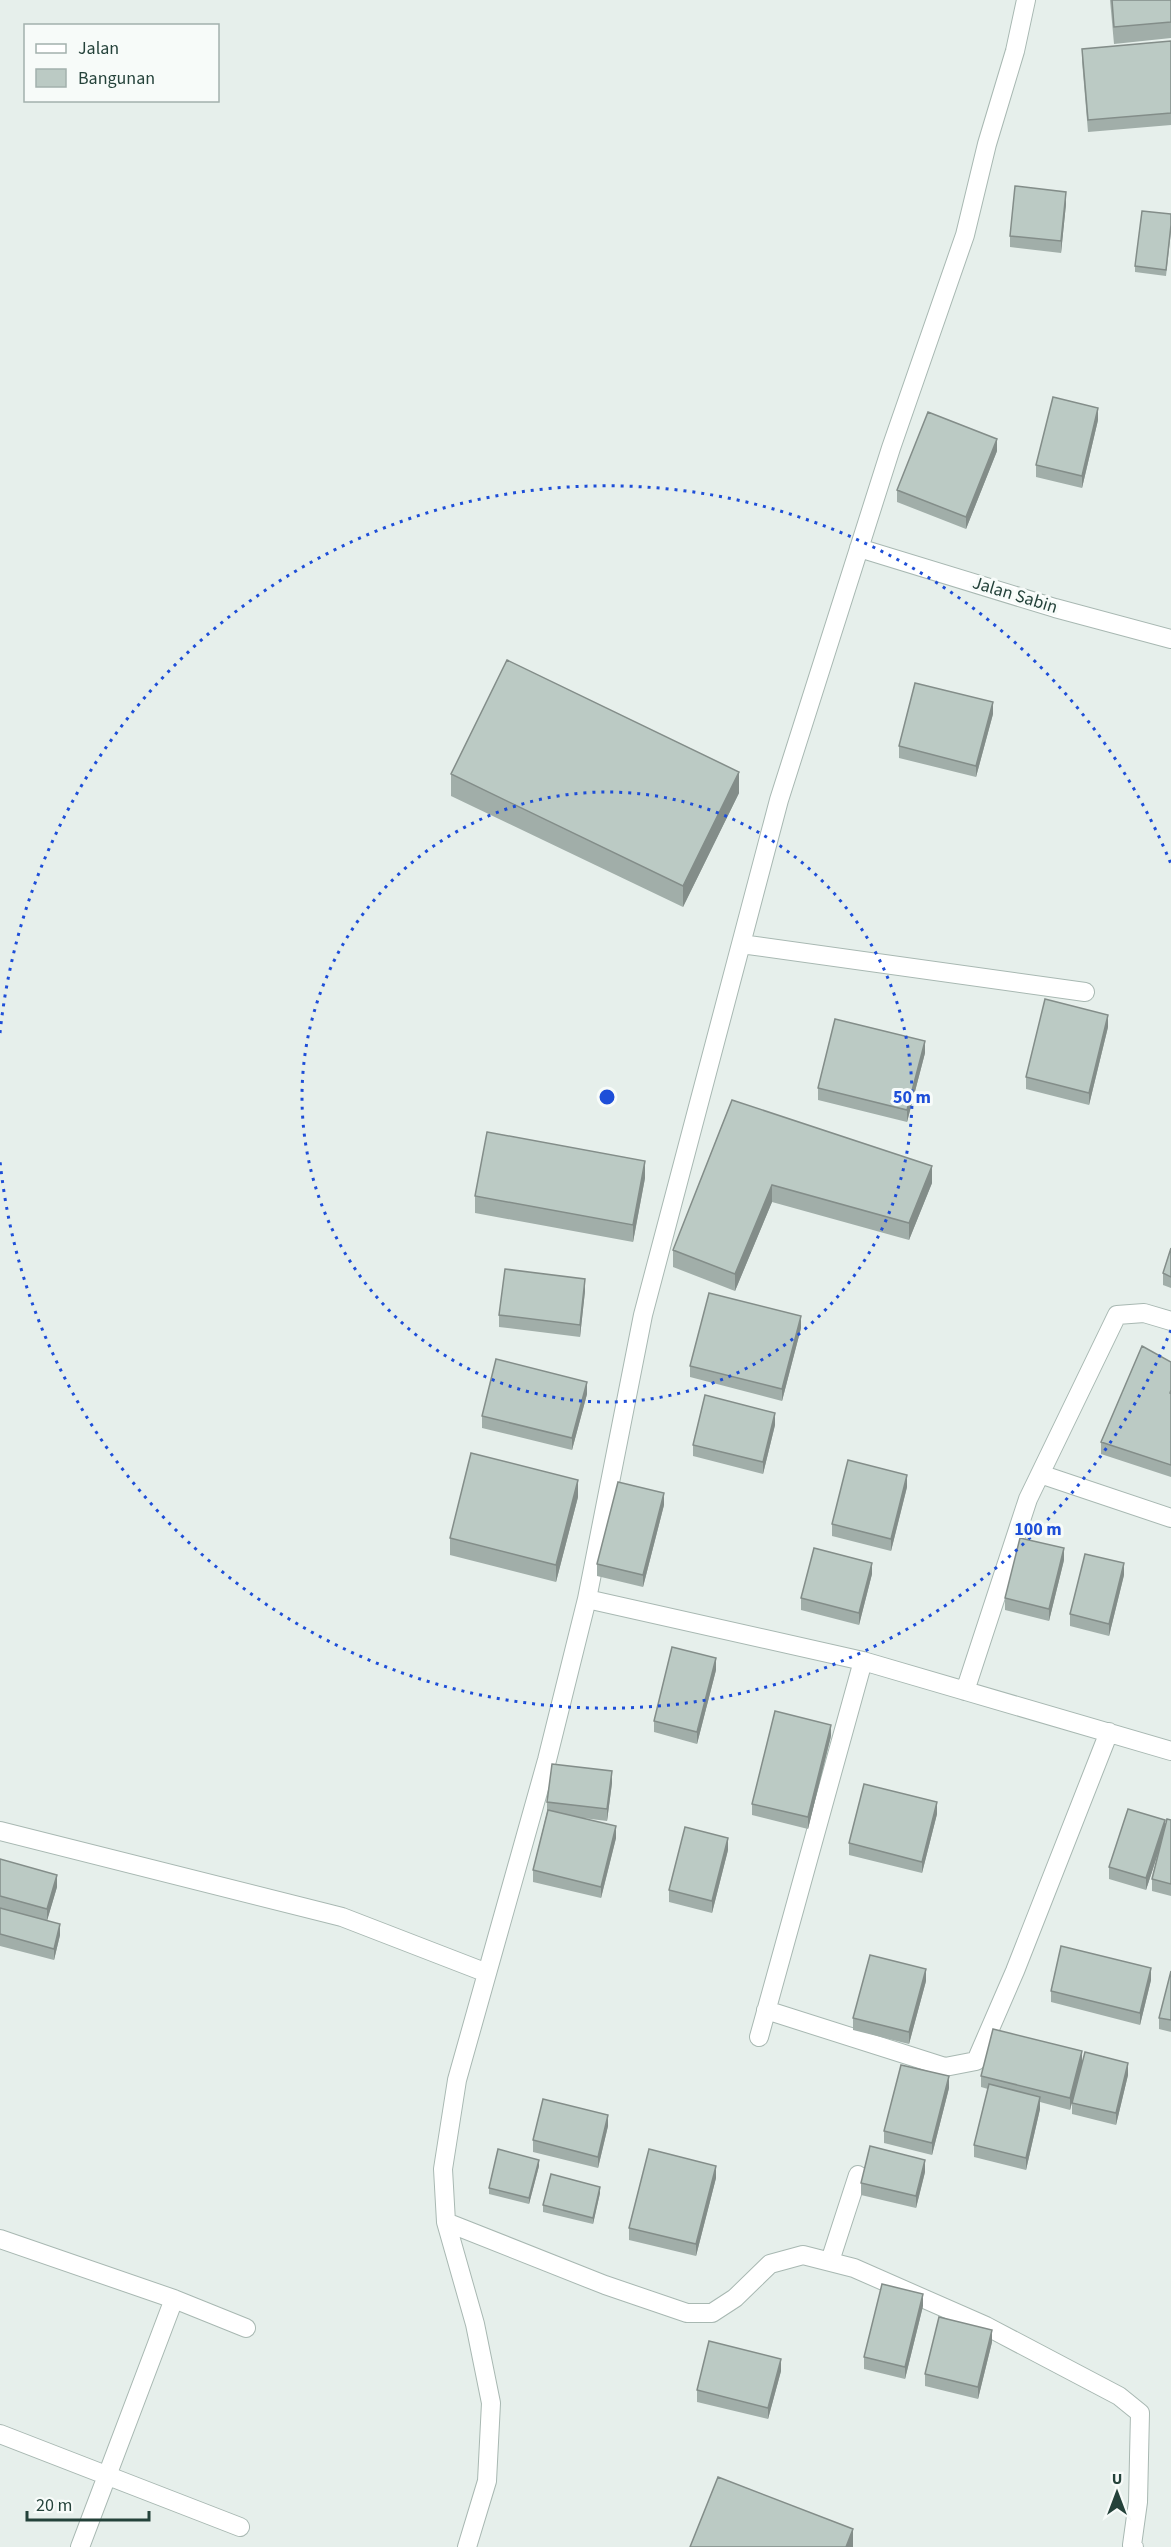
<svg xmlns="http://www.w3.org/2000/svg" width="1171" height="2547" font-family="'Source Sans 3',sans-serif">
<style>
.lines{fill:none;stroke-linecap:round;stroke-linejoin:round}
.street-casing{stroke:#a8b8b2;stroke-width:20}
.street{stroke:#fff;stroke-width:18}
.wall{fill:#a1aea9}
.shaded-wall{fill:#838d89}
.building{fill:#bbcac4;stroke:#838d89;stroke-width:1.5}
.ring{fill:none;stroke:#1d4ed8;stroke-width:3;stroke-dasharray:3 6}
.labels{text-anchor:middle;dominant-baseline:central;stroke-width:6;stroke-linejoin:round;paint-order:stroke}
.street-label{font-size:18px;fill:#24423a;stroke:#f7fbf9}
.centre{fill:#1d4ed8;stroke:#f7fbf9;stroke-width:3}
.ring-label{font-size:18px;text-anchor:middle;font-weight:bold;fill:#1d4ed8;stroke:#f7fbf9;stroke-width:6;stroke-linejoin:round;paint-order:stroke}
</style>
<rect width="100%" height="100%" fill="#e6efeb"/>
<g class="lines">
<g class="street-casing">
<path id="street" d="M 859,548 L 1055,608 L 1171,639
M 741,944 L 1085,992
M 1040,1474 L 1171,1518
M 587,1599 L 863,1661 L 1171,1751
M 965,1691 L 1028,1499 L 1117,1315 L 1144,1313 L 1171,1321
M 0,1831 L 342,1917 L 487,1973
M 766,2010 L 945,2067 L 976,2061 L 1015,1971 L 1109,1732
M 759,2037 L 863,1661
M 446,2222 L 605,2285 L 687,2313 L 712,2313 L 735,2298 L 770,2264 L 803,2255 L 854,2268 L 986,2326 L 1119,2396 L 1140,2413 L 1138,2502 L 1132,2545 L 1134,2547
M 0,2239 L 174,2299 L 246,2328
M 830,2261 L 858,2175
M 0,2434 L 240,2527
M 80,2547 L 174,2299
M 467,2547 L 487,2481 L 491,2403 L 475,2324 L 446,2222 L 443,2169 L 457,2080 L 547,1760 L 587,1599 L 643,1315 L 779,800 L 891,448 L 965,235 L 987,144 L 1015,51 L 1026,0"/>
</g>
<use href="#street" class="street"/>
</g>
<path class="wall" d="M 1110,0 L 1171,0 L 1171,38 L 1114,44 Z
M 1171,41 L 1171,125 L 1088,132 L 1082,61 L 1082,49 Z
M 1066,204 L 1061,253 L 1010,247 L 1010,236 Z
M 1171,214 L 1171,231 L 1166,276 L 1135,272 L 1135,266 Z
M 1098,420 L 1082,488 L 1036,477 L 1036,465 Z
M 997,451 L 966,529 L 897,502 L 897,490 Z
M 993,714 L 976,777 L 899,758 L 899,746 Z
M 451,774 L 739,793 L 683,907 L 451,796 Z
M 1108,1027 L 1089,1105 L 1026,1089 L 1026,1077 Z
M 925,1053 L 907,1122 L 818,1100 L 818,1088 Z
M 732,1100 L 932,1183 L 909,1240 L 772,1202 L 735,1291 L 673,1267 L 673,1250 Z
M 645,1178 L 633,1242 L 475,1213 L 475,1196 Z
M 1171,1248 L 1171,1288 L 1163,1285 L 1163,1273 Z
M 585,1291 L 580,1337 L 499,1327 L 499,1315 Z
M 801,1328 L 782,1401 L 690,1377 L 690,1366 Z
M 1171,1362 L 1171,1477 L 1101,1454 L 1101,1442 Z
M 587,1394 L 572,1450 L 482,1428 L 482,1416 Z
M 775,1425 L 763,1474 L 693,1456 L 693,1445 Z
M 907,1487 L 891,1551 L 832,1536 L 832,1524 Z
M 578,1497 L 556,1582 L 450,1555 L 450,1538 Z
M 664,1505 L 643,1587 L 597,1576 L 597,1564 Z
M 1064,1560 L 1049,1621 L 1005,1610 L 1005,1598 Z
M 872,1574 L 859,1625 L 801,1610 L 801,1598 Z
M 1124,1575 L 1109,1636 L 1070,1626 L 1070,1614 Z
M 716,1670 L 697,1744 L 654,1732 L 654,1721 Z
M 831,1736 L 808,1829 L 752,1815 L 752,1804 Z
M 612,1783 L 607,1821 L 583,1818 L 616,1838 L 601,1898 L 533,1882 L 533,1870 L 547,1812 L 547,1802 Z
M 937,1814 L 922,1873 L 849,1855 L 849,1843 Z
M 1171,1820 L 1171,1896 L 1152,1891 L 1152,1879 L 1162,1841 L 1146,1890 L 1109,1879 L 1109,1867 L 1165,1830 Z
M 728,1850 L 712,1913 L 669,1902 L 669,1890 Z
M 0,1859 L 57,1887 L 47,1920 L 60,1935 L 54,1960 L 0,1946 Z
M 1171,1971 L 1171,2032 L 1159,2029 L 1159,2018 Z
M 1151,1980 L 1140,2025 L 1051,2002 L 1051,1991 Z
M 926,1981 L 909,2044 L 853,2030 L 853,2018 Z
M 1082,2063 L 1128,2075 L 1116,2125 L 1072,2114 L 1072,2103 L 1079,2077 L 1070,2110 L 1040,2102 L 1040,2109 L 1026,2170 L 974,2157 L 974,2145 L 988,2089 L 981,2087 L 981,2076 Z
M 949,2088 L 932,2155 L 884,2143 L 884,2131 Z
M 608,2126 L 598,2168 L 533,2152 L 533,2140 Z
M 539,2166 L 529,2204 L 489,2194 L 489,2188 Z
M 925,2172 L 916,2208 L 861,2195 L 861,2183 Z
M 716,2178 L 696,2256 L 629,2240 L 629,2228 Z
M 600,2193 L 593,2224 L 543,2212 L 543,2205 Z
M 923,2306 L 905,2379 L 864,2369 L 864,2357 Z
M 992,2342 L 978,2399 L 925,2386 L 925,2374 Z
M 781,2371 L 768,2419 L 697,2402 L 697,2390 Z"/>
<path class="shaded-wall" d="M 1066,192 L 1066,204 L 1061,253 L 1061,241 Z
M 1098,408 L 1098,420 L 1082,488 L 1082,476 Z
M 997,439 L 997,451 L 966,529 L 966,517 Z
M 993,702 L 993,714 L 976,777 L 976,766 Z
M 739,772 L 739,793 L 683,907 L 683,886 Z
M 1108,1015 L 1108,1027 L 1089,1105 L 1089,1093 Z
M 925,1041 L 925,1053 L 907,1122 L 907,1110 Z
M 645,1161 L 645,1178 L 633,1242 L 633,1225 Z
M 932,1166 L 932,1183 L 909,1240 L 909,1223 Z
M 772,1185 L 772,1202 L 735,1291 L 735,1274 Z
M 585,1279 L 585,1291 L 580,1337 L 580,1325 Z
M 801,1316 L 801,1328 L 782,1401 L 782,1389 Z
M 587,1382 L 587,1394 L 572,1450 L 572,1438 Z
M 775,1413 L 775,1425 L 763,1474 L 763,1462 Z
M 907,1475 L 907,1487 L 891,1551 L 891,1539 Z
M 578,1480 L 578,1497 L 556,1582 L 556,1565 Z
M 664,1493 L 664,1505 L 643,1587 L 643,1575 Z
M 1064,1548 L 1064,1560 L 1049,1621 L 1049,1609 Z
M 872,1563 L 872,1574 L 859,1625 L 859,1613 Z
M 1124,1563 L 1124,1575 L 1109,1636 L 1109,1624 Z
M 716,1658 L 716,1670 L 697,1744 L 697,1732 Z
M 831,1725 L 831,1736 L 808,1829 L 808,1817 Z
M 612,1771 L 612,1783 L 607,1821 L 607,1809 Z
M 937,1802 L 937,1814 L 922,1873 L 922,1862 Z
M 1165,1820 L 1165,1832 L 1146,1890 L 1146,1878 Z
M 616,1826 L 616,1838 L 601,1898 L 601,1887 Z
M 728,1838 L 728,1850 L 712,1913 L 712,1901 Z
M 57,1875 L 57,1887 L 47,1921 L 47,1909 Z
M 60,1924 L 60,1935 L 54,1960 L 54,1949 Z
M 1151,1968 L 1151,1980 L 1140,2025 L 1140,2013 Z
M 926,1969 L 926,1981 L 909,2044 L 909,2032 Z
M 1082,2051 L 1082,2063 L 1070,2110 L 1070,2098 Z
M 1128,2063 L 1128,2075 L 1116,2125 L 1116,2113 Z
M 949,2076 L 949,2088 L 932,2155 L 932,2143 Z
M 1040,2097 L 1040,2109 L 1026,2170 L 1026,2158 Z
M 608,2115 L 608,2126 L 598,2168 L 598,2157 Z
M 539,2160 L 539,2166 L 529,2204 L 529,2198 Z
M 925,2160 L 925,2172 L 916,2208 L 916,2196 Z
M 716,2166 L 716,2178 L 696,2256 L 696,2244 Z
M 600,2187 L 600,2193 L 593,2224 L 593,2218 Z
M 923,2294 L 923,2306 L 905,2379 L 905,2367 Z
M 992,2330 L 992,2342 L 978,2399 L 978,2387 Z
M 781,2359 L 781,2371 L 768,2419 L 768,2408 Z
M 853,2529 L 853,2547 L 846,2547 Z"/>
<path class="building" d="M 1112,0 L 1171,0 L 1171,22 L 1114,27 Z
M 1171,41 L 1171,113 L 1088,120 L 1082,49 Z
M 1015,186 L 1066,192 L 1061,241 L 1010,236 Z
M 1142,211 L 1171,214 L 1171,225 L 1166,270 L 1135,266 Z
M 1053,397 L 1098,408 L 1082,476 L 1036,465 Z
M 928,412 L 997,439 L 966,517 L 897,490 Z
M 507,660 L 739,772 L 683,886 L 451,774 Z
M 915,683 L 993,702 L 976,766 L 899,746 Z
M 1045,999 L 1108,1015 L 1089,1093 L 1026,1077 Z
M 835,1019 L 925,1041 L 907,1110 L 818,1088 Z
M 732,1100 L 932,1166 L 909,1223 L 772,1185 L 735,1274 L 673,1250 Z
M 487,1132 L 645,1161 L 633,1225 L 475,1196 Z
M 1171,1248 L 1171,1277 L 1163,1273 Z
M 505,1269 L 585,1279 L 580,1325 L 499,1315 Z
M 709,1293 L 801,1316 L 782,1389 L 690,1366 Z
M 1142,1346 L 1171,1362 L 1171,1390 L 1170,1393 L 1171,1394 L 1171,1465 L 1101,1442 Z
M 496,1359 L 587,1382 L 572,1438 L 482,1416 Z
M 705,1395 L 775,1413 L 763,1462 L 693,1445 Z
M 471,1453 L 578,1480 L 556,1565 L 450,1538 Z
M 848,1460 L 907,1475 L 891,1539 L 832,1524 Z
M 618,1482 L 664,1493 L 643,1575 L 597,1564 Z
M 1020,1538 L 1064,1548 L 1049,1609 L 1005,1598 Z
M 814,1548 L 872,1563 L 859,1613 L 801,1598 Z
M 1085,1554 L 1124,1563 L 1109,1624 L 1070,1614 Z
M 672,1647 L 716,1658 L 697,1732 L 654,1721 Z
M 775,1711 L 831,1725 L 808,1817 L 752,1804 Z
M 552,1764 L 612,1771 L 607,1809 L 547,1802 Z
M 864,1784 L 937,1802 L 922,1862 L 849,1843 Z
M 1128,1809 L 1165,1820 L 1146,1878 L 1109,1867 Z
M 548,1810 L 616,1826 L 601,1887 L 533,1870 Z
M 1167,1819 L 1171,1820 L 1171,1884 L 1152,1879 Z
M 685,1827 L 728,1838 L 712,1901 L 669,1890 Z
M 0,1859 L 57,1875 L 47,1909 L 0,1896 Z
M 0,1908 L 60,1924 L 54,1949 L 0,1934 Z
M 1061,1946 L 1151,1968 L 1140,2013 L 1051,1991 Z
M 870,1955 L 926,1969 L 909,2032 L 853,2018 Z
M 1171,1971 L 1171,2020 L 1159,2018 Z
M 993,2029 L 1082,2051 L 1070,2098 L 981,2076 Z
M 1085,2052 L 1128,2063 L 1116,2113 L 1072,2103 Z
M 901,2065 L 949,2076 L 932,2143 L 884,2131 Z
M 989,2084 L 1040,2097 L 1026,2158 L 974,2145 Z
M 543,2099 L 608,2115 L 598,2157 L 533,2140 Z
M 870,2146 L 925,2160 L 916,2196 L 861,2183 Z
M 498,2149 L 539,2160 L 529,2198 L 489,2188 Z
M 649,2149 L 716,2166 L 696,2244 L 629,2228 Z
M 551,2174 L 600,2187 L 593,2218 L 543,2205 Z
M 882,2284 L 923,2294 L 905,2367 L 864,2357 Z
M 939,2317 L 992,2330 L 978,2387 L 925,2374 Z
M 709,2341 L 781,2359 L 768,2408 L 697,2390 Z
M 718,2477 L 853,2529 L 846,2547 L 690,2547 Z"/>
<g class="ring">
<circle cx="607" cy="1097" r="305"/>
<path d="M1171 1330A610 610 0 0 1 0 1161M0 1033A610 610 0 0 1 1171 864"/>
</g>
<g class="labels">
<g class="street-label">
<text transform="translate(1015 595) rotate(17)">Jalan Sabin</text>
</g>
</g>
<circle cx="607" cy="1097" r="9" class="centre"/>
<g class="ring-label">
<text x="912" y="1103">50 m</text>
<text x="1038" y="1535">100 m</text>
</g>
<rect x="24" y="24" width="195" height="78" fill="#f7fbf9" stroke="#a3b1ad" stroke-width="1.5"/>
<rect x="36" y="44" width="30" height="9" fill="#ffffff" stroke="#a3b1ad" stroke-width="1.5"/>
<text x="78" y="54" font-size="18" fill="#24423a">Jalan</text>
<rect x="36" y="69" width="30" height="18" fill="#bbcac4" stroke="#a3b1ad" stroke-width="1.5"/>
<text x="78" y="84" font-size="18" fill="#24423a">Bangunan</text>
<g transform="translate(1117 2493)" stroke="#f7fbf9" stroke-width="4.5" paint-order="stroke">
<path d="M0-4.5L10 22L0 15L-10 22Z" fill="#24423a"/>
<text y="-9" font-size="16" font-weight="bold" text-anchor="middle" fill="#24423a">U</text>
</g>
<path d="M27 2511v9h122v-9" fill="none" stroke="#24423a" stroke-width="3"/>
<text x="36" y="2511" font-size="18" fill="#24423a" stroke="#f7fbf9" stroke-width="4.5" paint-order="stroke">20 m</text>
</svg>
